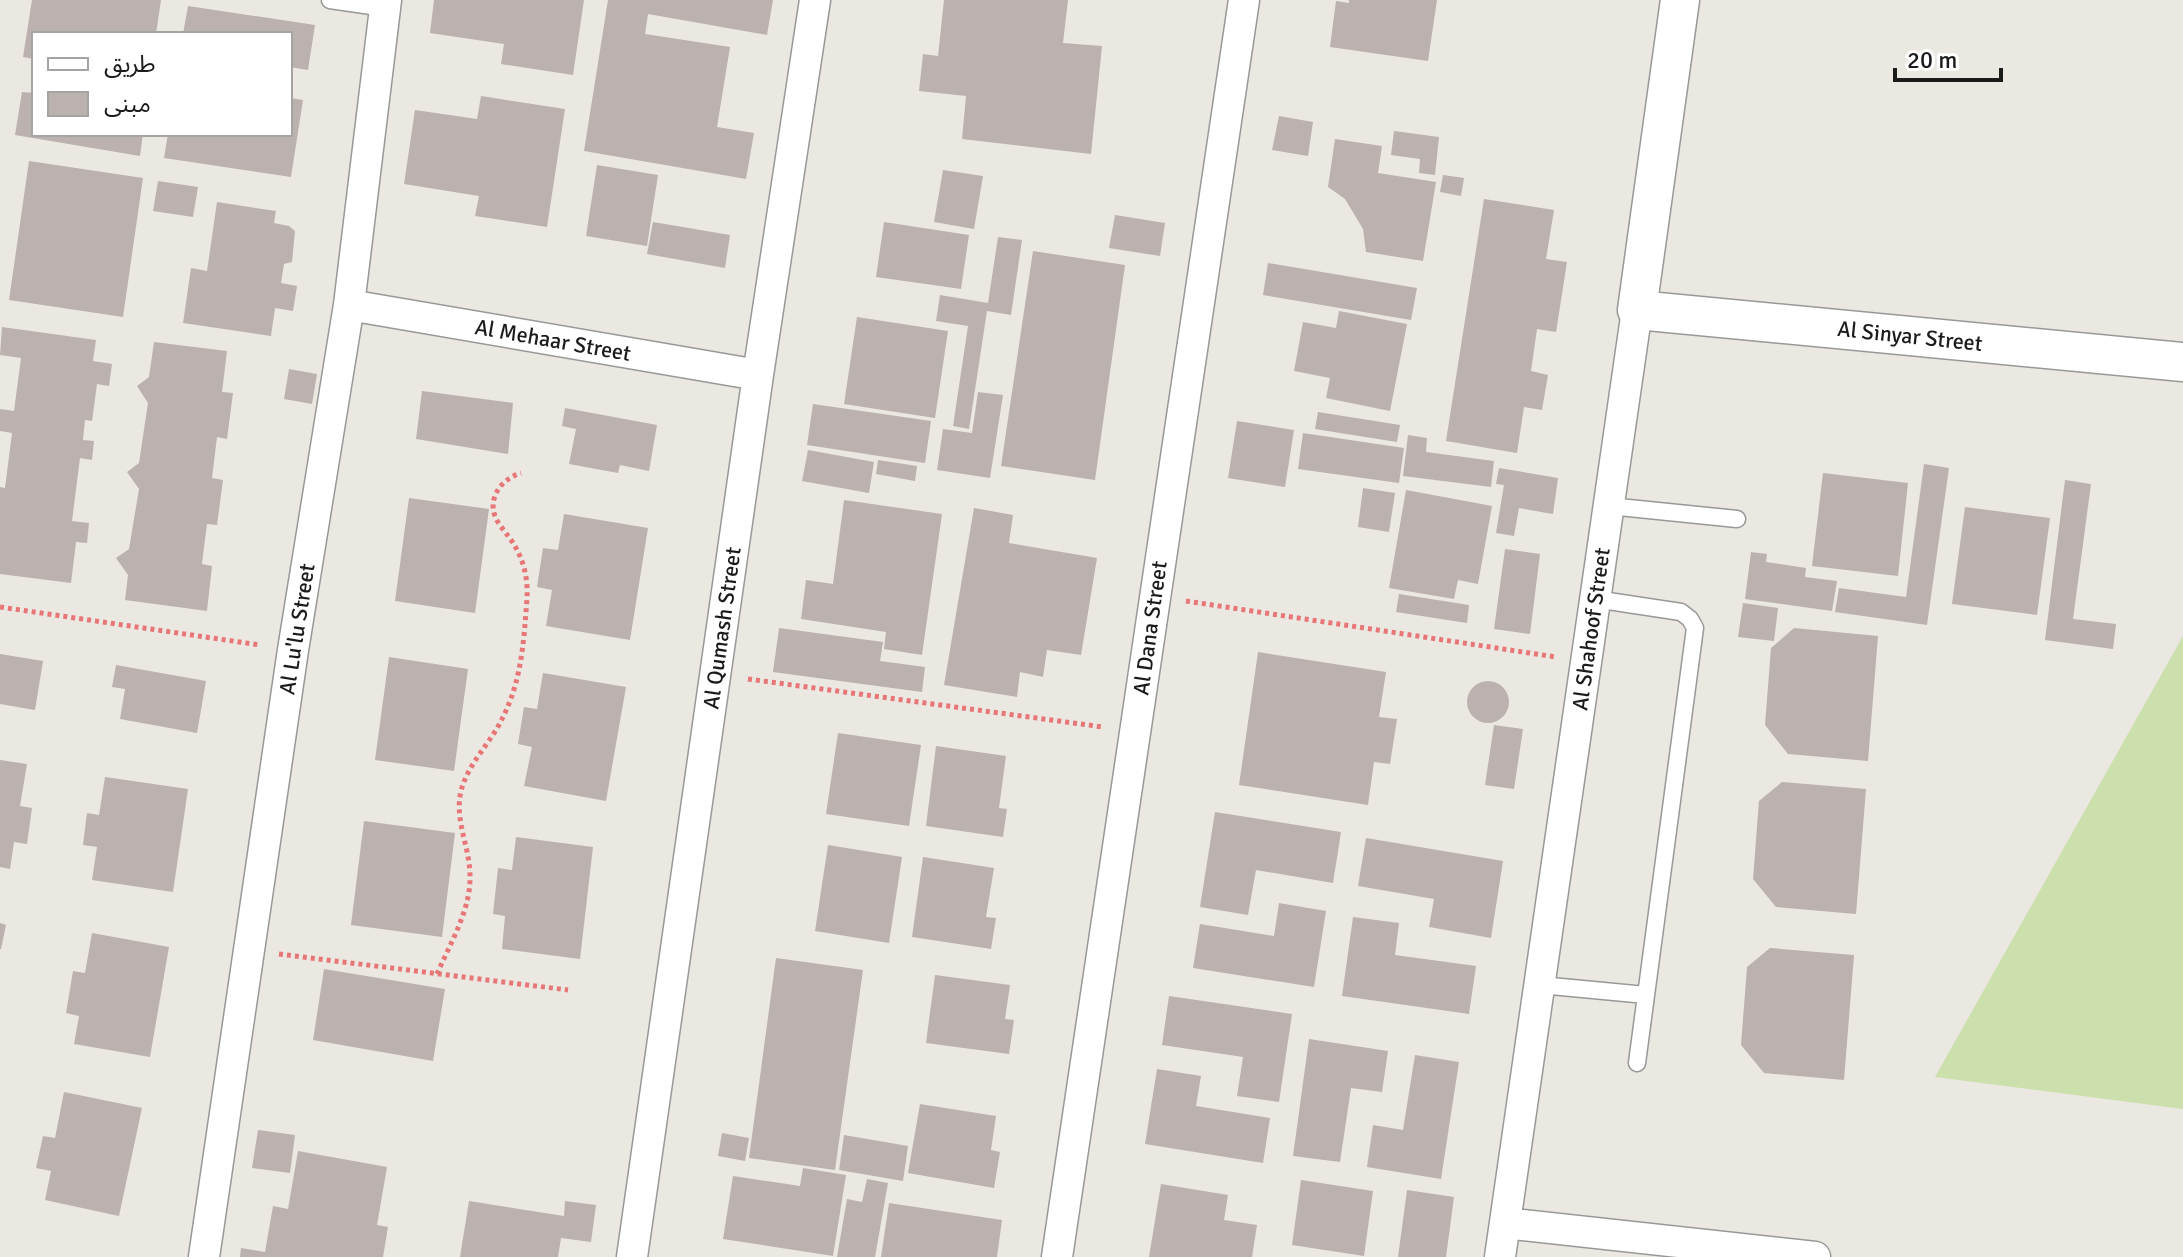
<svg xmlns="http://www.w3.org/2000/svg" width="2183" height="1257" font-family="Signika,'Noto Sans Arabic',sans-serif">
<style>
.grass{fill:#cce0ad}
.building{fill:#bbb2af}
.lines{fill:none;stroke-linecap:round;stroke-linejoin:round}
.service-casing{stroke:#989898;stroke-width:19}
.minor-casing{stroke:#989898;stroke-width:33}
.tertiary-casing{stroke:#989898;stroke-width:41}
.path{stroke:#e77677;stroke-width:5;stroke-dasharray:4 4;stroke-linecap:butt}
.service{stroke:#fff;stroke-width:16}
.minor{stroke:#fff;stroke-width:30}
.tertiary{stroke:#fff;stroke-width:38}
.labels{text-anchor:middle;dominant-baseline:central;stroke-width:6;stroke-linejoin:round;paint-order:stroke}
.street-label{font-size:22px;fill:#1b1b1b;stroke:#fff}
</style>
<rect width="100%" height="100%" fill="#ebe7e1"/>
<path class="grass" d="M 2183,636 L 2183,1109 L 1935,1077 Z"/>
<path class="building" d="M 32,0 L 161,0 L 156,34 L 34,34 L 34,59 L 23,57 Z
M 434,0 L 584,0 L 573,75 L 501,64 L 504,44 L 430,33 Z
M 608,0 L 773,0 L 767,35 L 648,14 L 645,34 L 730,47 L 717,127 L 754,133 L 746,179 L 584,151 Z
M 944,0 L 1068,0 L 1063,43 L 1102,46 L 1091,154 L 962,139 L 966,96 L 919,91 L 923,54 L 938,56 Z
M 1349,0 L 1437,0 L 1428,61 L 1330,47 L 1336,1 L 1349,3 Z
M 188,6 L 315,25 L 308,70 L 290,67 L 290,34 L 183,34 Z
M 22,92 L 34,93 L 34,134 L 143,134 L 140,156 L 15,135 Z
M 481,96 L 565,109 L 547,227 L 475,216 L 479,196 L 404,184 L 415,110 L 477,119 Z
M 290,98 L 303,100 L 291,177 L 164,158 L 168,134 L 290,134 Z
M 1279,116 L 1313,122 L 1308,156 L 1272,150 Z
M 1394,131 L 1439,137 L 1435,175 L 1419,173 L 1420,159 L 1391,155 Z
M 1335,139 L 1382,146 L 1378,173 L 1436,182 L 1423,261 L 1366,252 L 1363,229 L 1345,199 L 1328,187 Z
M 29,161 L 143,178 L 123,317 L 9,300 Z
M 597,165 L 658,175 L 647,246 L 586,236 Z
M 943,170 L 983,176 L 974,229 L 934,222 Z
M 1443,175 L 1464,178 L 1461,196 L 1440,192 Z
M 158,181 L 198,187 L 193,217 L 153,211 Z
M 1484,199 L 1554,210 L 1546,259 L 1567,262 L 1556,332 L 1537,329 L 1531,371 L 1548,375 L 1542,410 L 1524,407 L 1517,453 L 1446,441 Z
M 217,202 L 276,211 L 274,223 L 289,226 L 295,231 L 292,262 L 284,264 L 281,283 L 297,286 L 293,311 L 275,308 L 271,336 L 183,323 L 191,268 L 207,271 Z
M 1115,215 L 1165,223 L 1160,256 L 1109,248 Z
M 653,222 L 730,235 L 725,268 L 647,254 Z
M 884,222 L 969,235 L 961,289 L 876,277 Z
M 998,237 L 1022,240 L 1011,315 L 987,311 L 969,429 L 953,426 L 968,326 L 936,321 L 940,295 L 988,303 Z
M 1033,251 L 1125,265 L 1095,480 L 1001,466 Z
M 1268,263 L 1417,288 L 1411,320 L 1263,295 Z
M 1339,311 L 1407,324 L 1390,411 L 1326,398 L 1330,378 L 1294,371 L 1303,322 L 1336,328 Z
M 857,317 L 948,331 L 935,418 L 844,404 Z
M 2,327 L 96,340 L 93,361 L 112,364 L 109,386 L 97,384 L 92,421 L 85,420 L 83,440 L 94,441 L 92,460 L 80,458 L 72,521 L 89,523 L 87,543 L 76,542 L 71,583 L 0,574 L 0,487 L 5,488 L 12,433 L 0,431 L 0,409 L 14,411 L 21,358 L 0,355 Z
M 154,342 L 227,351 L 222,392 L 233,393 L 227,439 L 217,437 L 212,478 L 223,480 L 217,525 L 207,524 L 203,555 L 202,564 L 212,566 L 207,611 L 125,600 L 128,575 L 116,558 L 129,549 L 139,489 L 127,472 L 139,463 L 148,403 L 137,386 L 149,377 Z
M 289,369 L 317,374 L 312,404 L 284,399 Z
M 422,391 L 513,403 L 508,454 L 416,439 Z
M 978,392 L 1003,395 L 990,478 L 937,470 L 943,429 L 972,433 Z
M 813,404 L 931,421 L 925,463 L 807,445 Z
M 565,408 L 657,425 L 649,471 L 620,465 L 618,473 L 569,464 L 576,429 L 562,426 Z
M 1318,412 L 1400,425 L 1397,442 L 1315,429 Z
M 1237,421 L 1294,430 L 1285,487 L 1228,478 Z
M 1303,433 L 1404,448 L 1399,483 L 1298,469 Z
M 1408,435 L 1427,438 L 1426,452 L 1494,461 L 1491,487 L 1403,476 Z
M 808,450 L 874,462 L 869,493 L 802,481 Z
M 878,460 L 917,466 L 915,481 L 876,474 Z
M 1924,464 L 1949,468 L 1927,625 L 1835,612 L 1839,588 L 1906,597 Z
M 1499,468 L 1558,478 L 1553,514 L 1519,508 L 1514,536 L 1496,533 L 1504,485 L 1496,484 Z
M 1823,473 L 1908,483 L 1898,576 L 1812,566 Z
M 2065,480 L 2091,484 L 2073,619 L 2116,624 L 2113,649 L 2045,640 Z
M 1363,488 L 1395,493 L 1389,532 L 1358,527 Z
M 1406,490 L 1492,506 L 1478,584 L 1458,580 L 1454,599 L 1389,588 Z
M 409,498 L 489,509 L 475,613 L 395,601 Z
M 844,500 L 942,514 L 922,655 L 884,649 L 886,632 L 801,619 L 806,580 L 833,584 Z
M 1965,507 L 2050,518 L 2037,615 L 1952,604 Z
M 974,508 L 1013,515 L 1009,543 L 1097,558 L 1081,655 L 1047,650 L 1043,677 L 1020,672 L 1017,697 L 944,685 Z
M 564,514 L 648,528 L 630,640 L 546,626 L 552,590 L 537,587 L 543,548 L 558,550 Z
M 1505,549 L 1540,554 L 1530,634 L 1494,629 Z
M 1751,552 L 1767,554 L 1766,562 L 1806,568 L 1805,577 L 1837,581 L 1832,611 L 1745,599 Z
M 1399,594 L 1469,605 L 1467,623 L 1396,612 Z
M 1743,603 L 1778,608 L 1774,641 L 1738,637 Z
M 779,628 L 883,642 L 880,661 L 925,667 L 922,692 L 773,672 Z
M 1794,628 L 1878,636 L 1868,761 L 1788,754 L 1765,725 L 1771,648 Z
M 1258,652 L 1386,672 L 1379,717 L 1397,719 L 1390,764 L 1374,762 L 1368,805 L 1239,785 Z
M 0,654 L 43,661 L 35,710 L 0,704 Z
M 389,657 L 468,669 L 454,771 L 375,760 Z
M 116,665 L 206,681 L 197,733 L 120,719 L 125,689 L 112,687 Z
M 543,673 L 626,687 L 606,801 L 524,786 L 532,747 L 518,744 L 524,707 L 537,709 Z
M1467 702a21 21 0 1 1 42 0a21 21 0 1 1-42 0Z
M 1494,725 L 1523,729 L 1514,789 L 1485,785 Z
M 838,733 L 921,745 L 909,826 L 826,814 Z
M 936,746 L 1006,756 L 999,808 L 1007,809 L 1003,837 L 926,826 Z
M 0,760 L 27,764 L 20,806 L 32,808 L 27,844 L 14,842 L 10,869 L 0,867 Z
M 105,777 L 188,789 L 173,892 L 92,880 L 97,847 L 83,845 L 87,813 L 99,815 Z
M 1782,782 L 1866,789 L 1856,914 L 1776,907 L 1753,879 L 1759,801 Z
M 1215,812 L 1341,832 L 1333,883 L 1256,870 L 1248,915 L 1200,907 Z
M 364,821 L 455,833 L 442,937 L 351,925 Z
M 516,837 L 593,847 L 580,959 L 502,949 L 505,916 L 493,914 L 498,868 L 512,870 Z
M 1366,838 L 1503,861 L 1491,938 L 1429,927 L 1434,899 L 1358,886 Z
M 828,845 L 902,857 L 889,943 L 815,931 Z
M 923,857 L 994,868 L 986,917 L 996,918 L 991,949 L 912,937 Z
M 1279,903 L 1326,911 L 1314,987 L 1193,968 L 1200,924 L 1274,936 Z
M 1353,917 L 1399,923 L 1395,955 L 1476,966 L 1469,1014 L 1342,996 Z
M 0,923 L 6,925 L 1,949 L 0,949 Z
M 92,933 L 169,947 L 150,1057 L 74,1044 L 79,1016 L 66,1013 L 73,971 L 85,973 Z
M 1770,948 L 1854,955 L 1844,1080 L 1764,1073 L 1741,1045 L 1747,967 Z
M 776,958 L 863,970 L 835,1170 L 749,1158 Z
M 324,969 L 445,989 L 433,1061 L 313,1040 Z
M 935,975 L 1010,985 L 1005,1019 L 1014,1020 L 1009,1054 L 926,1043 Z
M 1169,996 L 1292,1014 L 1279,1102 L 1237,1096 L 1243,1057 L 1162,1045 Z
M 1309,1039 L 1388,1051 L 1382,1092 L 1351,1088 L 1340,1162 L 1293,1156 Z
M 1415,1055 L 1459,1062 L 1441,1179 L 1367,1167 L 1373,1125 L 1403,1130 Z
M 1157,1069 L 1201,1076 L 1196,1106 L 1270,1118 L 1263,1163 L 1145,1144 Z
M 64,1092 L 142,1108 L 119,1216 L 45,1200 L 51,1171 L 36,1168 L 43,1136 L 55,1138 Z
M 920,1104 L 996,1116 L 991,1150 L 1000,1152 L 994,1188 L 908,1173 Z
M 258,1130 L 295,1135 L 290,1173 L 252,1168 Z
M 722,1133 L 749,1138 L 745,1161 L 718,1156 Z
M 844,1135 L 908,1146 L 903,1181 L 839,1170 Z
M 298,1151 L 387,1167 L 377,1225 L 388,1227 L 383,1257 L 240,1257 L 241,1248 L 265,1252 L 273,1206 L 288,1209 Z
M 803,1168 L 846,1175 L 833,1256 L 723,1239 L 733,1176 L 800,1186 Z
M 867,1179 L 888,1183 L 875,1257 L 837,1257 L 847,1199 L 862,1202 Z
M 1301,1180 L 1373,1191 L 1364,1256 L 1292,1245 Z
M 1161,1184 L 1228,1195 L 1224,1220 L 1257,1225 L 1252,1257 L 1149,1257 Z
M 1407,1190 L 1454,1197 L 1446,1257 L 1398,1257 Z
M 469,1201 L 564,1216 L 565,1201 L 596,1205 L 591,1242 L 561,1238 L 558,1257 L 460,1257 Z
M 889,1203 L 1002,1220 L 997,1257 L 881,1257 Z"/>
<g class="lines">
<g class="service-casing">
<path id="service" d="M 330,0 L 385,8
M 1609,506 L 1737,519
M 1595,599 L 1681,612 L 1690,619 L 1695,628 L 1637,1063
M 1540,985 L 1646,995"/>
</g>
<g class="minor-casing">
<path id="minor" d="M 349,305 L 758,375
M 1505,1223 L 1815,1257
M 204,1257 L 293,650 L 349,305 L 386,0
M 632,1257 L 758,375 L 815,0
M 1057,1257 L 1244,0
M 1500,1257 L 1637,310"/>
</g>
<g class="tertiary-casing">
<path id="tertiary" d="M 1680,0 L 1637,310 L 2183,362"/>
</g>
<path class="path" d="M 1186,601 L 1556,657
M 0,607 L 260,645
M 748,679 L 1103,727
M 279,954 L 568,990
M 437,974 C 450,944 471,909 470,876 C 470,847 454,820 461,791 C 468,763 491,743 503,717 C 522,679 524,639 527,598 C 528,582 525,565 517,550 C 513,541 506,534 500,525 C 484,504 498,480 521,473"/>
<use href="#service" class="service"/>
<use href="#minor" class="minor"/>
<use href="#tertiary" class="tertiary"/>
</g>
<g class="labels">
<g class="street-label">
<text transform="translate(1910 336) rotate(6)">Al Sinyar Street</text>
<text transform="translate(553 340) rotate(10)">Al Mehaar Street</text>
<text transform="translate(722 628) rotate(-82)">Al Qumash Street</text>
<text transform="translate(1150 628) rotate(-82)">Al Dana Street</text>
<text transform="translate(297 629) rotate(-81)">Al Lu'lu Street</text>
<text transform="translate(1591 629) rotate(-82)">Al Shahoof Street</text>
</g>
</g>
<rect x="32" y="32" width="260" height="104" fill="#ffffff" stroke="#a4a4a4" stroke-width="2"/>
<rect x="48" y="58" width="40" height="12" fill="#ffffff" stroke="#a4a4a4" stroke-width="2"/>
<text x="104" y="72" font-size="24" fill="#1b1b1b">طريق</text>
<rect x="48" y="92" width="40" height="24" fill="#bbb2af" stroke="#a4a4a4" stroke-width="2"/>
<text x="104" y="112" font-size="24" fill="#1b1b1b">مبنى</text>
<path d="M1895 68v12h106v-12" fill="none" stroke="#1b1b1b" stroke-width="4"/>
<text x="1907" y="68" font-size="24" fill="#1b1b1b" stroke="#ffffff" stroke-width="6" paint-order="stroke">20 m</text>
</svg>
